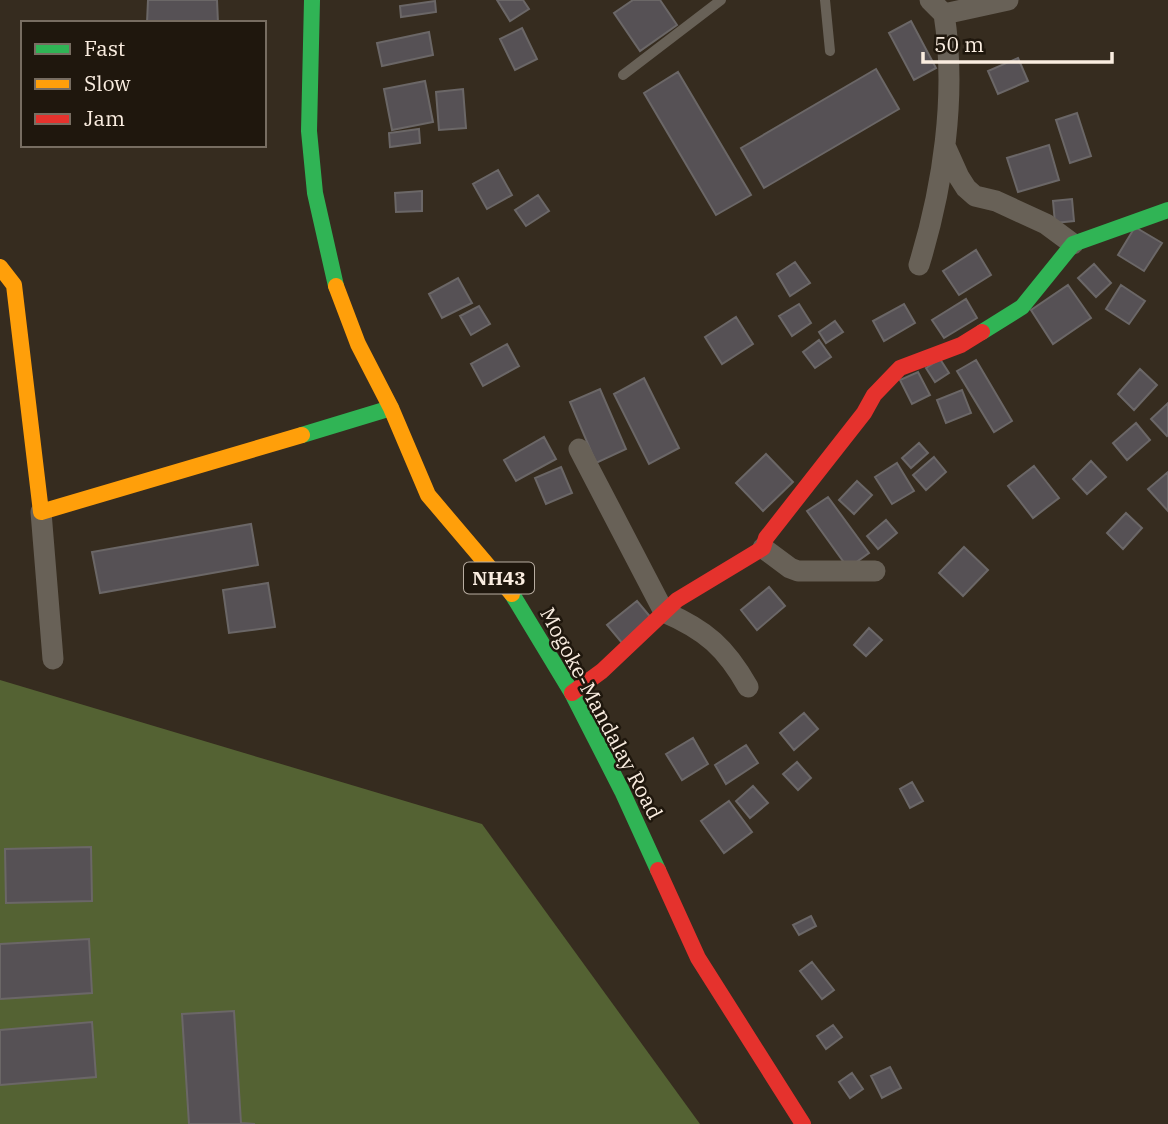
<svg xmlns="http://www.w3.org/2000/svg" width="1168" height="1124" font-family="'IBM Plex Serif',serif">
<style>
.forest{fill:#546233}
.building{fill:#565155;stroke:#6b6767;stroke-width:2}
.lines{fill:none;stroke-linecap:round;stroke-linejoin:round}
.lane{stroke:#686157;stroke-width:10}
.street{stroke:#686157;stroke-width:21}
.fast{stroke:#30b455;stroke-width:16}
.slow{stroke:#ff9f0a;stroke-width:16}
.jam{stroke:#e5322d;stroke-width:16}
.labels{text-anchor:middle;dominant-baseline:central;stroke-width:5;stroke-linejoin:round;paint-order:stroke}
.shield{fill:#1f170d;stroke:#b8ada1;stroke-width:2}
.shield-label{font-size:19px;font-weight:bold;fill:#faede0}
.street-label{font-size:21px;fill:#faede0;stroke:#1f170d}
</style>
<rect width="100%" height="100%" fill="#362c1f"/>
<path class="forest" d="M 0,680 L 482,824 L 700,1124 L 0,1124 Z"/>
<path class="building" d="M 148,0 L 217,0 L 218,23 L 147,23 Z
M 497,0 L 523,0 L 529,9 L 510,21 Z
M 633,0 L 660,0 L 677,25 L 640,51 L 614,13 Z
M 435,1 L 436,12 L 401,17 L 400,6 Z
M 911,21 L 936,68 L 914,80 L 889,33 Z
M 522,28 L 537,59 L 515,70 L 500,39 Z
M 429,32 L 433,55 L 382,66 L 377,43 Z
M 1018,58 L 1028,81 L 998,94 L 988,71 Z
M 876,69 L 899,109 L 764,188 L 741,148 Z
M 678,72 L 751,195 L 716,215 L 644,93 Z
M 425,81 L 433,122 L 392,130 L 384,89 Z
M 463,89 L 466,128 L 439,130 L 436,92 Z
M 1077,113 L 1091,156 L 1070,163 L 1056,120 Z
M 419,129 L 420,143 L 390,147 L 389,133 Z
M 1049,145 L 1059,180 L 1018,192 L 1007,158 Z
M 498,170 L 512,195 L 487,209 L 473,184 Z
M 422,191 L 422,211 L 396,212 L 395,193 Z
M 538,195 L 549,211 L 526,226 L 515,210 Z
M 1072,199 L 1074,221 L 1055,223 L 1053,201 Z
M 1135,227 L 1162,243 L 1144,271 L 1118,255 Z
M 976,250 L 991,275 L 959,295 L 943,271 Z
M 795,262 L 810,283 L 790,296 L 777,274 Z
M 1094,264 L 1111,283 L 1096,297 L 1078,278 Z
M 458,278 L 472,303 L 442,318 L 429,294 Z
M 1068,285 L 1091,318 L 1053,344 L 1031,310 Z
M 1121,285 L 1145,301 L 1129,324 L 1106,309 Z
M 966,299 L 977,318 L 944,338 L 932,320 Z
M 799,304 L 811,323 L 792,336 L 779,316 Z
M 904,304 L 915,323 L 884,341 L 873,321 Z
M 479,306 L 490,324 L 471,335 L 460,316 Z
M 736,317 L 753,344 L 722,364 L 705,337 Z
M 835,321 L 843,332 L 826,343 L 819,332 Z
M 819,340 L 831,357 L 815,368 L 803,352 Z
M 507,344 L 519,366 L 483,386 L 471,364 Z
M 940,359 L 949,373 L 935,382 L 926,368 Z
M 976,360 L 1012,421 L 994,432 L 957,371 Z
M 1140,369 L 1157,385 L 1134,410 L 1118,394 Z
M 918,372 L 930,395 L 912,404 L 900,380 Z
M 644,378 L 679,448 L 649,464 L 614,394 Z
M 600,389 L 626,449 L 596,463 L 570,402 Z
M 962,390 L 971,413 L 946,423 L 937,400 Z
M 1168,403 L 1168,435 L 1167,436 L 1151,419 Z
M 1136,423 L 1150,440 L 1127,460 L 1113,443 Z
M 544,437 L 556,459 L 516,481 L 504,460 Z
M 919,443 L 928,453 L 911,468 L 902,458 Z
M 766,454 L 793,482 L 763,511 L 736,483 Z
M 934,457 L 946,472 L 926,490 L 913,475 Z
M 1091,461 L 1106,477 L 1087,494 L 1073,479 Z
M 897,463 L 914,491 L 892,504 L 875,477 Z
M 1034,466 L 1059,498 L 1033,518 L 1008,486 Z
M 561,467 L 572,493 L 546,504 L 535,478 Z
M 1168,472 L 1168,511 L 1148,489 Z
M 857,481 L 872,495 L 854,514 L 839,500 Z
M 828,497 L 869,553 L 848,568 L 807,511 Z
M 1126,513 L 1142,528 L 1123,549 L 1107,533 Z
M 886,520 L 897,533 L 878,549 L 867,536 Z
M 251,524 L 258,565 L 100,593 L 92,552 Z
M 964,547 L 988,570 L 963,596 L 939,573 Z
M 268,583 L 275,627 L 229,633 L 223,590 Z
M 769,587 L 785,606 L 757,630 L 741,610 Z
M 637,601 L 652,619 L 623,644 L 607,625 Z
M 869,628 L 882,640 L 866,656 L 854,645 Z
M 804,713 L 818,729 L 794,750 L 780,733 Z
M 693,738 L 708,764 L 682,780 L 666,754 Z
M 746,745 L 758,763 L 726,784 L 715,765 Z
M 797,762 L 811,778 L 798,790 L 783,774 Z
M 912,782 L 923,801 L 910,808 L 900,789 Z
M 753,786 L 768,803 L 750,818 L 736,801 Z
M 729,801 L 752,832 L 724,853 L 701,821 Z
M 91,847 L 92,901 L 6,903 L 5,849 Z
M 811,916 L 816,926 L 799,935 L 793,925 Z
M 89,939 L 92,993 L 0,999 L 0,944 Z
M 812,962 L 834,990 L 822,999 L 800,971 Z
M 234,1011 L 241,1123 L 255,1124 L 189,1124 L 182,1014 Z
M 92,1022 L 96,1077 L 0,1085 L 0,1030 Z
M 833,1025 L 842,1037 L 826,1049 L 817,1036 Z
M 890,1067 L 901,1088 L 882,1098 L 871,1076 Z
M 852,1073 L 863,1089 L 850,1098 L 839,1082 Z"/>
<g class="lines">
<path class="lane" d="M 825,0 L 830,51
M 623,75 L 721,0"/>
<path class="street" d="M 930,0 L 944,14 L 1008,0
M 946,148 L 959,177 L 966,188 L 975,196 L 996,201 L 1046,224 L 1073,244
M 919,265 C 943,187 957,95 944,14
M 579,449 L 664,612 C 706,630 726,648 748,687
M 41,512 L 53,659
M 763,548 L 790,568 L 798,571 L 875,571"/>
<path class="fast" d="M 312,0 L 309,131 L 315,193 L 336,286
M 982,332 L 1022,307 L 1073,244 L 1168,210
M 302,435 L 391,408
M 512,594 L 572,693 L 622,791 L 658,870"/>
<path class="slow" d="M 0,267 L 14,285 L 41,512 L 302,435
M 336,286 L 358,344 L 391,408 L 428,495 L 512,594"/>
<path class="jam" d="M 572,693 L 602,671 L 677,600 L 763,548 L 766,538 L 864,413 L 874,395 L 900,368 L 961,345 L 982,332
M 658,870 L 698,958 L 803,1124"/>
</g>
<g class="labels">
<rect class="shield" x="464" y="562.5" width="70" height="31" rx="5"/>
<g class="shield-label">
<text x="499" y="578">NH43</text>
</g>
<g class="street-label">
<text transform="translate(602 713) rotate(62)">Mogoke-Mandalay Road</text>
</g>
</g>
<rect x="21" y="21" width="245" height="126" fill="#1f170d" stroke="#776d61" stroke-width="2"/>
<rect x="35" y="44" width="35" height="10" fill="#30b455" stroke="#776d61" stroke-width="2"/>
<text x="84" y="56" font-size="21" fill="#faede0">Fast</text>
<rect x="35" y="79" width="35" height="10" fill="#ff9f0a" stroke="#776d61" stroke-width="2"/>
<text x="84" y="91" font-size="21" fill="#faede0">Slow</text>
<rect x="35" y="114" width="35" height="10" fill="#e5322d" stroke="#776d61" stroke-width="2"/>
<text x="84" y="126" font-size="21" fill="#faede0">Jam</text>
<path d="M923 52v10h189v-10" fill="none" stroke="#faede0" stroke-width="3.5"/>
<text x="934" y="52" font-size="21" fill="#faede0" stroke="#1f170d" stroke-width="5" paint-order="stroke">50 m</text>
</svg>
